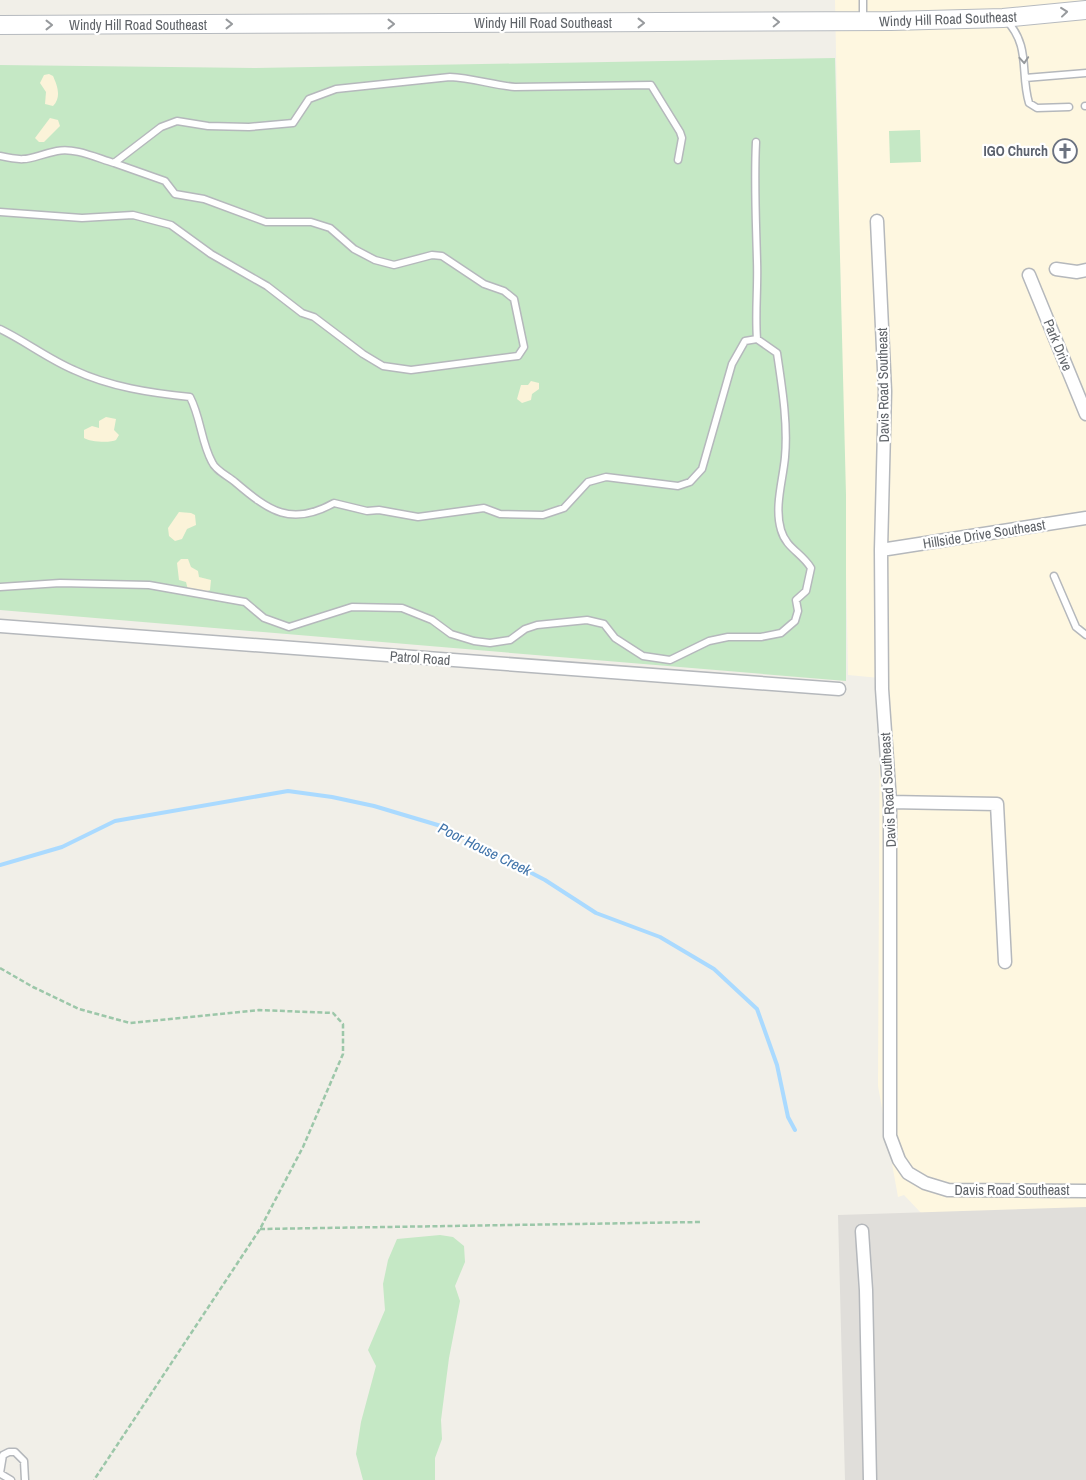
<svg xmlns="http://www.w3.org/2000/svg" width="1086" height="1480" font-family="'Archivo Narrow',sans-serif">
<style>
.commercial{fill:#fef7e0}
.industrial{fill:#e0deda}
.green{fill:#c5e8c5}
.sand{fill:#fbf3d9}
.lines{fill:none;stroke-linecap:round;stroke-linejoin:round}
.stream{stroke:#aadaff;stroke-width:4}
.lane-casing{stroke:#b5b8bc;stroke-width:9}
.street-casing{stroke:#b5b8bc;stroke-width:15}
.secondary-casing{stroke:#b6babf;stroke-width:20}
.path{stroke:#9cc7a9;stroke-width:2.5;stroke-dasharray:5 2.5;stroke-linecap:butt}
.lane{stroke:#fff;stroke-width:6}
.street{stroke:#fff;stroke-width:12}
.secondary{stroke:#fff;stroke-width:18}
.oneway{stroke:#979a9d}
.labels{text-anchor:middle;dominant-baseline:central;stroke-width:4.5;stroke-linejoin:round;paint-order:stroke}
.street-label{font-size:14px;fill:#5f6368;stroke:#fff}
.worship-label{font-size:14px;font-weight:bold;fill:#5b616d;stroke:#fff;text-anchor:end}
.water-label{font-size:15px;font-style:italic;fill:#4174aa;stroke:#fff}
</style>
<rect width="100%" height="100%" fill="#f1efe8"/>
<path class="commercial" d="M 835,0 L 1086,0 L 1086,1387 L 904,1195 L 898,1197 L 878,1086 L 880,678 L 848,675 Z"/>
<path class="industrial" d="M 1086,1207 L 1086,1480 L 845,1480 L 838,1215 Z"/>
<path class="green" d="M 835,58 L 846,495 L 846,681 L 0,610 L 0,65 L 255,68 Z
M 920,130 L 921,162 L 890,163 L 889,131 Z
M 440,1235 L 453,1237 L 464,1246 L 465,1262 L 455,1286 L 460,1301 L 449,1358 L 441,1420 L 442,1439 L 435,1458 L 435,1480 L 363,1480 L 356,1454 L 361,1422 L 376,1366 L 368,1350 L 385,1310 L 383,1284 L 388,1260 L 397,1239 Z"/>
<path class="sand" d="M 49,74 L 53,76 C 57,85 62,97 53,106 L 45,104 L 46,92 L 40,83 L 44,75 Z
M 50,118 L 58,120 L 60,126 L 44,142 L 39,142 L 35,138 Z
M 531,381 L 539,383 L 539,389 L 532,394 L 531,400 L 522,403 L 517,399 L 521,385 L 528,385 Z
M 106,417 L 116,419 L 114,430 L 119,435 L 116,440 C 111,443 89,442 84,438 L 84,430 L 92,426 L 99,428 L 99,421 Z
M 179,512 L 191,513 L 195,515 L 196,525 L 187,529 L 182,539 L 175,541 L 169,536 L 168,528 Z
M 181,559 L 188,559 L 191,567 L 198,571 L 199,577 L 211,580 L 210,590 L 202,593 L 197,590 L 188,590 L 186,582 L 179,580 L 177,563 Z"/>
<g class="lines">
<path class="stream" d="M 0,865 L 62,847 L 115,821 L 288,791 L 332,797 L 374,806 L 441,826 L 545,880 L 596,913 L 660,937 L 714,969 L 757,1009 L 777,1065 L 788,1117 L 795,1130"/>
<g class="lane-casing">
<path id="lane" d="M 863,0 L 863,19
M 1006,20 C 1031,46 1020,73 1029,103 L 1037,108 L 1069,107
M 1025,78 L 1086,73
M 1085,106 L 1086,106
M 756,142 C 754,182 756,221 757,261 C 758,287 755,313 757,339
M 0,156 C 30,163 29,157 57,151 C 74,147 97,158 114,163 L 161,127 L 177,121 L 208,126 L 249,127 L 293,123 L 309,99 L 336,89 L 450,77 C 472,78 493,85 515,87 L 651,85 L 680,132 L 682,138 L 678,160
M 0,212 L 82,218 L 133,215 L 171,225 L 211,254 L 267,286 L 302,313 L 314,317 L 363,354 L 383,366 L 411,370 L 518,356 L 524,347 L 514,299 L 504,291 L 484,284 L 442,256 L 432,255 L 394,265 L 375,260 L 354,249 L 330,228 L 311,222 L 266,222 L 204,199 L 175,194 L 165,181 L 114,163
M 0,329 C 25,341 48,359 74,370 C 110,387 151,393 190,397 C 201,418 201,442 212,462 C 215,470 228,476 235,482 C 269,511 291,527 334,503 L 367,511 L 379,510 L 418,517 L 484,508 L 500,514 L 543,515 L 564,508 L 588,482 L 606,477 L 678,486 L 690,482 L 702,469 L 732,364 L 745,341 L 757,339 L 777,353 C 782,387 788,423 785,457 C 783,480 774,507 781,530 C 786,548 802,553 811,568 L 806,591 L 796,600 L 798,611 L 795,621 L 781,633 L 761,637 L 728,637 L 709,641 L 670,660 L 643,656 L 615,638 L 604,624 L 587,620 L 537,625 L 525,629 L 510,640 L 490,643 L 474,641 L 451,634 L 432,620 L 402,608 L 352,607 L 289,627 L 264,618 L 245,602 L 149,585 L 60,583 L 0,587
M 1054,576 L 1076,627 L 1086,635
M 0,1473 L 3,1455 L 9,1452 L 15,1452 L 24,1461 L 25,1480
M 1,1474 L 11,1480"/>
</g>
<g class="street-casing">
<path id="street" d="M 877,221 L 885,391 L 881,550 L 882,689 L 890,802 L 890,1136 L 899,1160 L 908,1173 L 925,1183 L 948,1190 L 1086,1191
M 1056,269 L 1077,272 L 1086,270
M 1029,275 L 1086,414
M 881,550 L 1086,518
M 0,626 L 839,689
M 890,802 L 997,804 L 1005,962
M 862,1231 L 866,1290 L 870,1480"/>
</g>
<g class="secondary-casing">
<path id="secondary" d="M 0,25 L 891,21 L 1003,18 L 1086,10"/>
</g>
<path class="path" d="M 0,968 L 33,987 L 79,1009 L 130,1023 L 259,1010 L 333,1013 L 343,1024 L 343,1054 L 303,1147 L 260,1229 L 94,1480
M 260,1229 L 701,1222"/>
<use href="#lane" class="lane"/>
<use href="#street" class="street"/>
<use href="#secondary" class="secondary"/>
</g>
<defs><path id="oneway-chevron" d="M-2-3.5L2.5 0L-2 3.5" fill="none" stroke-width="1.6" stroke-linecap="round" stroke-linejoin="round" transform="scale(1.25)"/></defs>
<g class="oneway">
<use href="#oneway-chevron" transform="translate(1064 12) rotate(-6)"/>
<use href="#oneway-chevron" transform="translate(776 22) rotate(-1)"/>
<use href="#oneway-chevron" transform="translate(641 23)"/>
<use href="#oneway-chevron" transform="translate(229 24)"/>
<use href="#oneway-chevron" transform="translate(391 24)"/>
<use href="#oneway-chevron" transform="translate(49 25)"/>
<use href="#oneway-chevron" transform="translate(1024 60) rotate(86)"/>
</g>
<defs>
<g id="church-ring" transform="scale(1.25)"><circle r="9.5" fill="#fff" stroke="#6b7280" stroke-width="1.5"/><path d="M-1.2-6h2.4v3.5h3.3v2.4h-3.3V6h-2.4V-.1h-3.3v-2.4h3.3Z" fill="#6b7280"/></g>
</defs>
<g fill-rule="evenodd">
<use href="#church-ring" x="1065" y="151"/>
</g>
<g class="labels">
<g class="street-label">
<text transform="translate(948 19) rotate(-2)">Windy Hill Road Southeast</text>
<text x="543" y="23">Windy Hill Road Southeast</text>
<text x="138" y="25">Windy Hill Road Southeast</text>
<text transform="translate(1058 345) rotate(68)">Park Drive</text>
<text transform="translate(883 385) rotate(-91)">Davis Road Southeast</text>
<text transform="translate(984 534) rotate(-9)">Hillside Drive Southeast</text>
<text transform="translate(420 658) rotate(4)">Patrol Road</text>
<text transform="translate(888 790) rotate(-93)">Davis Road Southeast</text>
<text x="1012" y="1190">Davis Road Southeast</text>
</g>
<g class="worship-label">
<text x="1048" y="151">IGO Church</text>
</g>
<g class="water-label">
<text transform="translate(485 849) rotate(26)">Poor House Creek</text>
</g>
</g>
</svg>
